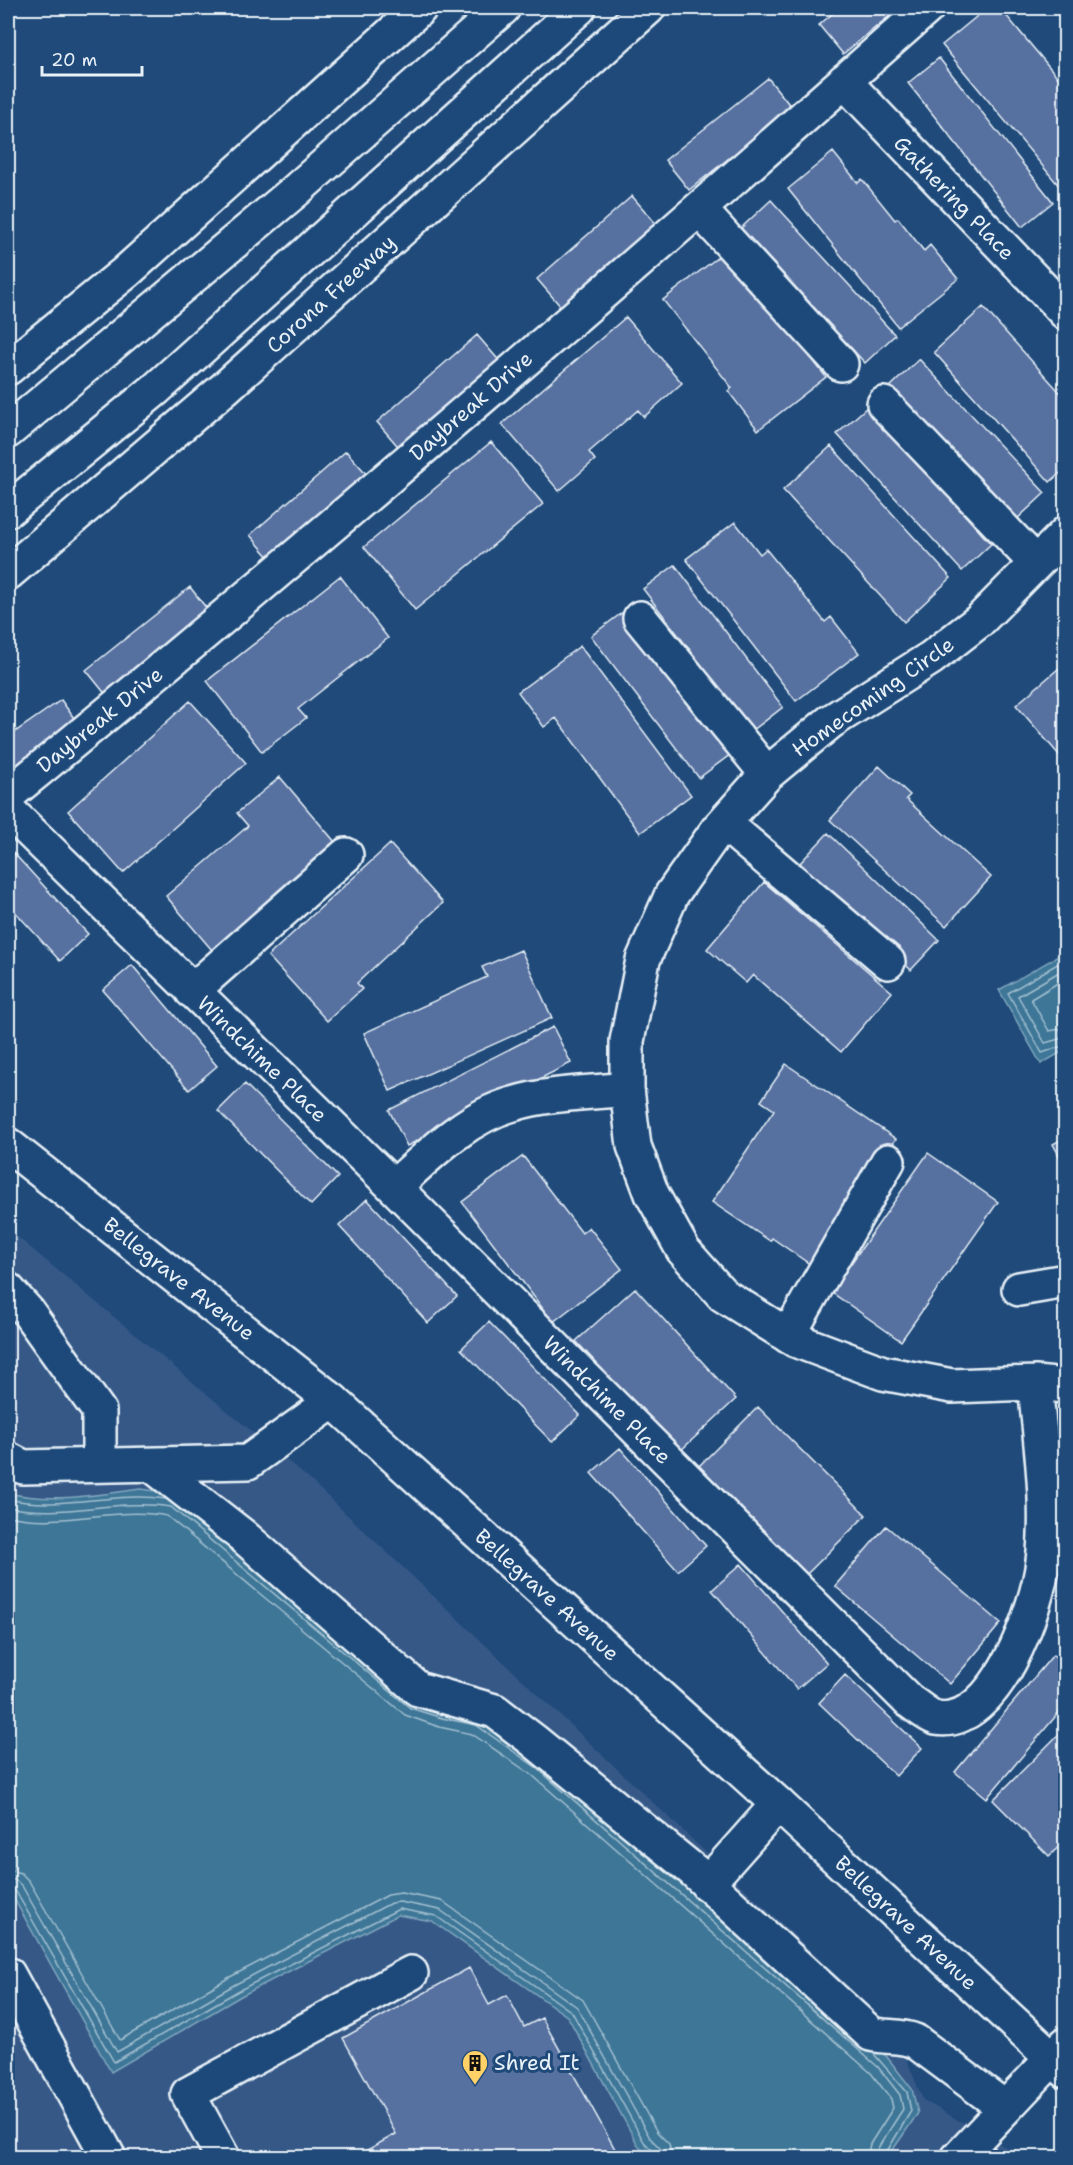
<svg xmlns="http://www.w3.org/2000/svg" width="1073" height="2165" font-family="'Shantell Sans',sans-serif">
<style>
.built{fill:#345887}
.water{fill:#3e7697;stroke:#82a7be;stroke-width:1.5}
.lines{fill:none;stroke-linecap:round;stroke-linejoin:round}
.shore{stroke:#a4c0d1;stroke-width:1.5}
.building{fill:#5770a0;stroke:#e8f1f8;stroke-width:1.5}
.minor-casing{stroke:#e8f1f8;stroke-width:38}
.major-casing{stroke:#e8f1f8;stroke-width:38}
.highway-casing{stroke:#e8f1f8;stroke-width:38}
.minor{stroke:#1f4a7a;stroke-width:33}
.major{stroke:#1f4a7a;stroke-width:33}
.highway{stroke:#1f4a7a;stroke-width:33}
.labels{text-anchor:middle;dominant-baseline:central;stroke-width:6;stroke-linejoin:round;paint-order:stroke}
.street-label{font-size:21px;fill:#e8f1f8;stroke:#1f4a7a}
.poi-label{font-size:21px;fill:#e8f1f8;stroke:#1f4a7a;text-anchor:start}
</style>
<rect width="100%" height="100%" fill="#1f4a7a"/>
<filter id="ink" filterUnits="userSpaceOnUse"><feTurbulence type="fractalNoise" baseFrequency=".0167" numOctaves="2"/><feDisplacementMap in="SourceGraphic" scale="12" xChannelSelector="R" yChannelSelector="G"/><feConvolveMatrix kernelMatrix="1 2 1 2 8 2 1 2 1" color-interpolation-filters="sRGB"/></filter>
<g filter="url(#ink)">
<path class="built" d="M 8,1229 L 307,1477 L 895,2030 L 923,2100 L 1023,2157 L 8,2157 Z"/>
<path class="water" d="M 1065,952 L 1065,1050 L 1041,1064 L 999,990 Z
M 141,1489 L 176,1494 L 304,1600 L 481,1712 L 546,1758 L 887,2057 L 912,2089 L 918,2113 L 888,2157 L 652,2157 L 639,2147 L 568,2017 L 432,1921 L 398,1915 L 241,1996 L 111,2072 L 8,1888 L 8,1493 C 52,1503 96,1495 141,1489 Z"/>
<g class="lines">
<path class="shore" d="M 1066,959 L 1008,993 L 1042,1053 L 1066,1045
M 1066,968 L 1018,996 L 1045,1043 L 1066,1037
M 1066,978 L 1031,999 L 1049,1031 L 1066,1028
M 8,1499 C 61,1511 113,1491 166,1499
M 8,1507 C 63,1519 116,1498 171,1507 L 410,1708 L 442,1718 L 476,1725 L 537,1768 L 878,2067 L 900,2095 L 903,2109 L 878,2148 L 876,2158
M 8,1516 C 62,1528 114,1506 167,1516 L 405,1715 L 439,1727 L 472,1734 L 532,1775 L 871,2073 L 891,2099 L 893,2108 L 870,2144 L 867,2158
M 8,1870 L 21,1873 L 29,1881 L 120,2040 L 230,1977 L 388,1895 L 401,1893 L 442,1901 L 583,2000 L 657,2132 L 669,2144 L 672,2158
M 8,1879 L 15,1880 L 22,1886 L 117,2052 L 234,1985 L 391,1903 L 400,1902 L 440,1910 L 577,2007 L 650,2138 L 660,2148 L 663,2158
M 8,1887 L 15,1890 L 114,2062 L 238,1991 L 399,1909 L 436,1916 L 572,2012 L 644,2142 L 654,2152 L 655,2158
M 873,2053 L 907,2092 L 911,2111 L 883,2158"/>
</g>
<path class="building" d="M 839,8 L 899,8 L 843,54 L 819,25 Z
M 987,8 L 1000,8 L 1066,87 L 1066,183 L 1060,187 L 942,45 Z
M 939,58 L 1053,202 L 1022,227 L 908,83 Z
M 768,78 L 792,108 L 689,190 L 665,160 Z
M 833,152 L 858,183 L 862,179 L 895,220 L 898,218 L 924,251 L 930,245 L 958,279 L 898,327 L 788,189 Z
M 632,196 L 657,225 L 562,308 L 537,279 Z
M 771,200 L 895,335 L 865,363 L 741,228 Z
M 727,250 L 826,377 L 758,430 L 728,391 L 732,388 L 663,300 Z
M 983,307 L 1066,399 L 1066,468 L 1050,482 L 934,352 Z
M 626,317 L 682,383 L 644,417 L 638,410 L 589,452 L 595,460 L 559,491 L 502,424 Z
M 477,335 L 502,364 L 402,451 L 377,422 Z
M 919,359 L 1045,493 L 1016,520 L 890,387 Z
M 867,407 L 991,544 L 962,571 L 837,434 Z
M 491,442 L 543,504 L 415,610 L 364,547 Z
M 831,446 L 951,578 L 904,622 L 783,490 Z
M 346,451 L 372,480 L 275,564 L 250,535 Z
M 735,522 L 760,554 L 766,549 L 825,622 L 831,617 L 859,653 L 796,701 L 686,559 Z
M 675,565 L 783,707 L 752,731 L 643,589 Z
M 340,576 L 388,638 L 298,709 L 306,718 L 262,752 L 207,681 Z
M 190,587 L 214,618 L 111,701 L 86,670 Z
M 623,612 L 731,754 L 699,778 L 591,636 Z
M 580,646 L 691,795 L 640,833 L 556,718 L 544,727 L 518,692 Z
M 1065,663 L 1066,663 L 1066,763 L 1016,705 Z
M 61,700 L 84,732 L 8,785 L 8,737 Z
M 190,701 L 246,763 L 123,873 L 68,811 Z
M 879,766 L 910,795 L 906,799 L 991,877 L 946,926 L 830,820 Z
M 280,777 L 341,849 L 217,956 L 166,896 L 248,826 L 237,813 Z
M 828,833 L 939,940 L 911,970 L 800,863 Z
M 390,844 L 443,903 L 357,983 L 362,989 L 327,1021 L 268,956 Z
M 8,847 L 88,934 L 60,961 L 8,904 Z
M 764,882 L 892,992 L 841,1052 L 753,975 L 746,983 L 707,949 Z
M 521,950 L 552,1018 L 390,1091 L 364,1033 L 487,977 L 482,967 Z
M 132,965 L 217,1066 L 189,1090 L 103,990 Z
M 553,1027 L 571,1063 L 407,1146 L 389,1110 Z
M 786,1064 L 896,1139 L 811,1265 L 772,1238 L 770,1241 L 712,1202 L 774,1110 L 761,1101 Z
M 245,1084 L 338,1177 L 311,1205 L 218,1111 Z
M 1066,1137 L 1066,1168 L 1053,1144 Z
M 928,1153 L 998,1202 L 901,1341 L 831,1292 Z
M 523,1156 L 582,1233 L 589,1227 L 622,1269 L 553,1322 L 462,1202 Z
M 367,1199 L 457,1296 L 428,1323 L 339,1226 Z
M 635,1288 L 736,1399 L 678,1453 L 576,1341 Z
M 489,1322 L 580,1415 L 552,1442 L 461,1349 Z
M 758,1407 L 866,1515 L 807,1574 L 699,1466 Z
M 620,1448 L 706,1546 L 678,1571 L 591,1473 Z
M 886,1526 L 1001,1623 L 950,1684 L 835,1586 Z
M 741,1564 L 827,1663 L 797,1689 L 712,1590 Z
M 1053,1655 L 1066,1665 L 1066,1704 L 987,1798 L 955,1772 Z
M 845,1675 L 922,1748 L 896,1776 L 819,1703 Z
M 1066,1727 L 1066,1840 L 1049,1856 L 993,1800 Z
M 469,1968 L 489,2005 L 507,1995 L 524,2027 L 542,2018 L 620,2158 L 353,2158 L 396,2134 L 343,2038 Z"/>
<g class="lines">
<g class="minor-casing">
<path id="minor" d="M 844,81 L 1066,313
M 699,209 L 841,364
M 884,404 L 1036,563
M 1066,533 L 979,621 L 931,658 L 830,722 L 767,774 L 718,829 L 672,894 L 643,960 L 627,1041 L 627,1089 L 634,1146 L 652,1194 L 683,1250 L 723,1295 L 795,1340 L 883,1373 L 952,1386 L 1035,1383 L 1066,1386
M 640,618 L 767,774
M 8,795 C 320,541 625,276 927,8
M 8,810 L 394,1187 L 909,1701 C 917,1706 928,1716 936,1718 C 996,1729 1038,1606 1043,1561 C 1050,1503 1040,1442 1035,1383
M 724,823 L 888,962
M 192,991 L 346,855
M 394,1187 C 429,1155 466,1117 513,1104 C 549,1093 591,1093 627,1089
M 1019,1289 L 1066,1281
M 8,1290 L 28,1312 L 99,1411 L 99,1465
M 788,1336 L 888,1161
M 8,1459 L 23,1467 L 248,1462 L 333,1401
M 152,1465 L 243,1536 L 418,1689 L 495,1711 L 533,1740 L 694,1871 L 871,2034 C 886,2038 900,2035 915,2041 L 1004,2107
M 707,1884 L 778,1804
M 8,1974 L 109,2158
M 223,2158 L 188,2094 L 411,1973
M 958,2158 L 1066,2044"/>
</g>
<g class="major-casing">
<path id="major" d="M 8,1145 L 333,1401 L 778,1804 L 1066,2071"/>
</g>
<g class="highway-casing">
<path id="highway" d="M 8,368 L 126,272 L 420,8
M 8,431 L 294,192 L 503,8
M 8,510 L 156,389 L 579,8
M 8,573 L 225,388 L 648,8"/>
</g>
<use href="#minor" class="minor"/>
<use href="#major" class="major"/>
<use href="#highway" class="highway"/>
</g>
</g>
<defs>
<g id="building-pin" transform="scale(1.35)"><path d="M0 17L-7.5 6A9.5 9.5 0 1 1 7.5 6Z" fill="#ffd166" stroke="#1f4a7a"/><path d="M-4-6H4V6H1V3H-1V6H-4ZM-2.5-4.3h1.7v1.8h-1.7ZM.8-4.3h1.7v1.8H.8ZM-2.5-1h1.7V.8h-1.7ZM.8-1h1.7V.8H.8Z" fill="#111"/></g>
</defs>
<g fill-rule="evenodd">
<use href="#building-pin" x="475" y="2063"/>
</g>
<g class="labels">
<g class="street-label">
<text transform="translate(954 198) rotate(46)">Gathering Place</text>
<text transform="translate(331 294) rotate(-42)">Corona Freeway</text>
<text transform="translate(471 406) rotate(-41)">Daybreak Drive</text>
<text transform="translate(873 697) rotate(-35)">Homecoming Circle</text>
<text transform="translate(100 720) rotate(-39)">Daybreak Drive</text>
<text transform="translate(262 1059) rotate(44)">Windchime Place</text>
<text transform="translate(179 1279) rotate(38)">Bellegrave Avenue</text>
<text transform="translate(607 1400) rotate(45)">Windchime Place</text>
<text transform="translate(547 1595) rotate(42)">Bellegrave Avenue</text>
<text transform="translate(906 1923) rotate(43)">Bellegrave Avenue</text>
</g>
<g class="poi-label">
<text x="494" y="2063">Shred It</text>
</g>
</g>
<rect width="1073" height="2165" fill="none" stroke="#1f4a7a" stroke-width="30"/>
<rect x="15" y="15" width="1043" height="2135" fill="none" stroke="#e8f1f8" stroke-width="2" filter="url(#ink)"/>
<path d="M42 66v9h100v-9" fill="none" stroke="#e8f1f8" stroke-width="3"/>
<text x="51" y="66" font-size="18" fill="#e8f1f8" stroke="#1f4a7a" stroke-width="4.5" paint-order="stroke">20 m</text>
</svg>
